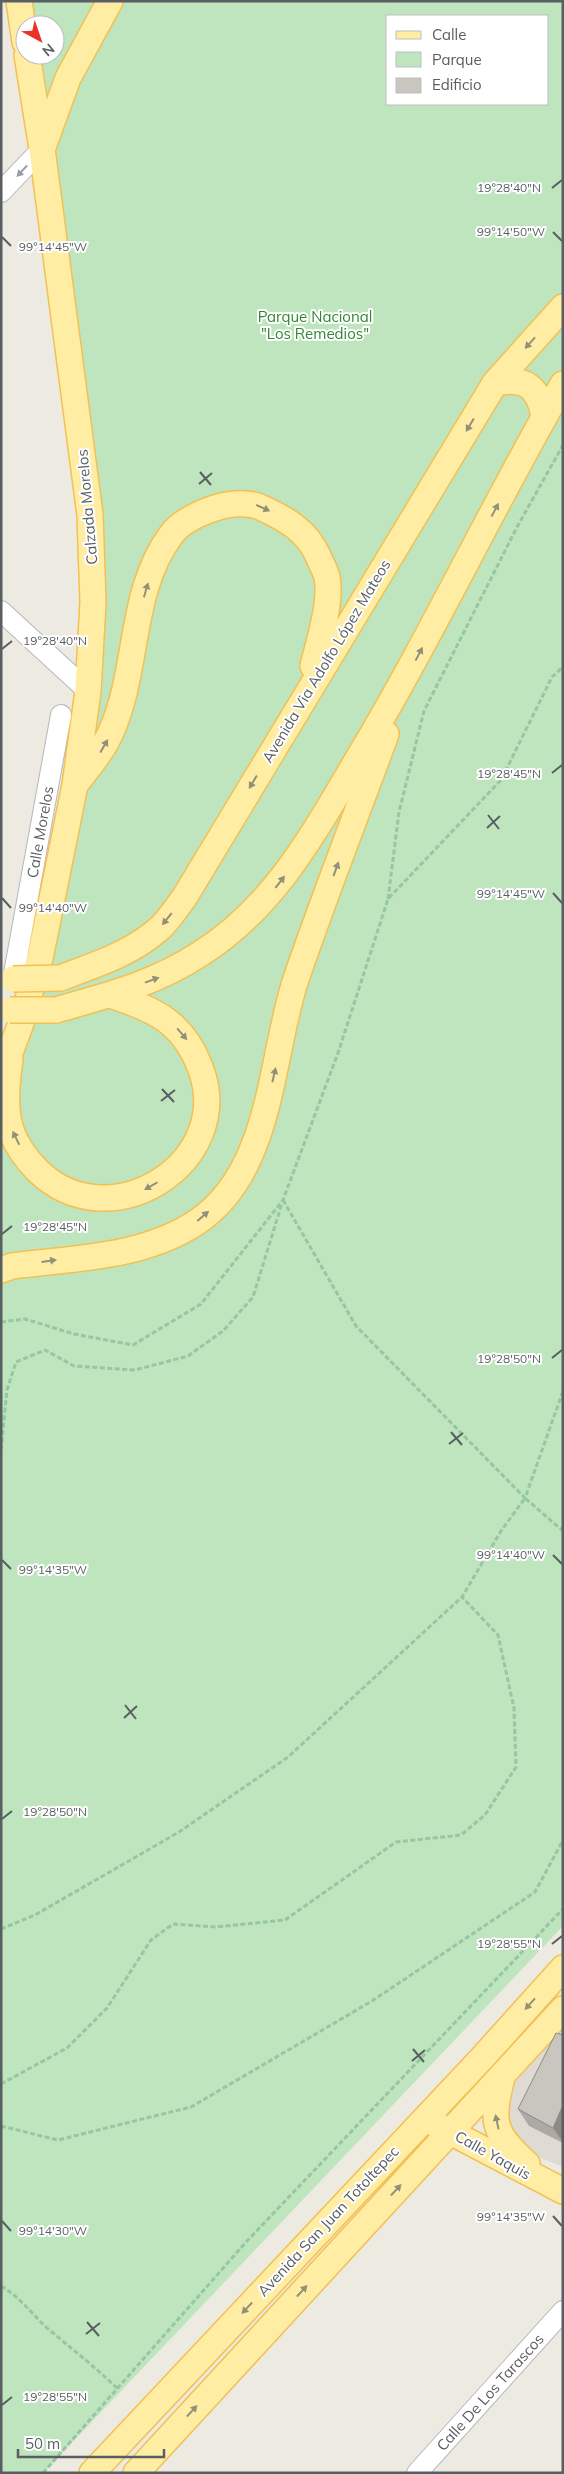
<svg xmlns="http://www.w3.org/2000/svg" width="564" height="2474" font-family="Mulish,sans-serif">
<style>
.education{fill:#dfdbd2}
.green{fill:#bee5bd;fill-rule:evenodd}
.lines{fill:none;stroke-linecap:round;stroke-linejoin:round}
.minor-casing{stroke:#b4b7bc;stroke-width:22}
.major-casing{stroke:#f2c054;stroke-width:28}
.path{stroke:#96c6a2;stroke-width:3;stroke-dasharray:5 2.5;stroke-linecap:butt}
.minor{stroke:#fff;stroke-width:20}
.major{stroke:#ffeda3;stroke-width:25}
.major-bridge-casing{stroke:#f2c054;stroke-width:28;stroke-linecap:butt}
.major-bridge{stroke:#ffeda3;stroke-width:25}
.wall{fill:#adaaa5}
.shaded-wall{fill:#8d8b86}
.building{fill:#c9c6c0;stroke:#8d8b86}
.oneway{fill:#9b9ea1}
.oneway2{fill:#939079}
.ticks{fill:none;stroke:#595e62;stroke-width:2}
.labels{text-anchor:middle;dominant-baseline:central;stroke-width:4;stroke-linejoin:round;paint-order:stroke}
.park-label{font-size:15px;fill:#348635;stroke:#fff}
.street-label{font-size:15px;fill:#595e62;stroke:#fff}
.ticks-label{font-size:12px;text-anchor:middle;fill:#595e62;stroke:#fff;stroke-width:4;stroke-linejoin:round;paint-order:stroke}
</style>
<rect width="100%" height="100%" fill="#edeae1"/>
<path class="education" d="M 563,2028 L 563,2167 L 528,2153 L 511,2128 L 507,2107 L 512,2084 Z"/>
<path class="green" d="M 22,1 L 563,1 L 563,1926 L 43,2473 L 1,2473 L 1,1092 L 56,931 L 103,660 L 29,55 L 55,55 L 55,25 L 25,25 ZM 388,16 L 548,16 L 548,104 L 388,104 Z"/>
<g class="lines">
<g class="minor-casing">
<path id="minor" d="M 1,192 L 42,149
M 1,611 L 88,691
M 13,979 L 61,715
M 417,2473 L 563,2311"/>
</g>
<g class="major-casing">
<path id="major" d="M 19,1 L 25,42
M 43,147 L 68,78 L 110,1
M 495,383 C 525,377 538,386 544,416
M 75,785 C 88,768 102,752 111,732 C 139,670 129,591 171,535 C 180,522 198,514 212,509 C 225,504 246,501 260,507 C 284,518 307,530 318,556 C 321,563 325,570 327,577 C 332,601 319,642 313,666
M 60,978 C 95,965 131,954 160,928 C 169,920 176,908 184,898 L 495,383 L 563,307
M 56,1010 C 108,995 154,984 200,954 C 275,907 315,831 359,757 C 432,635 492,507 563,384
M 10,1059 C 7,1081 4,1104 10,1127 C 15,1144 26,1159 38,1171 C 111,1242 237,1161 200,1067 C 183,1022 154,1009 110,995
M 1,1077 L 21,1023 L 40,958 L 75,785 L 88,691 L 93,602 L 90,515 L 42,149 L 27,55
M 1,1270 L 12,1266 C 74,1258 143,1258 197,1222 C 273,1171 270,1057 296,979 C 324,897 356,816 386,734
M 502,2077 C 491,2122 492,2132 527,2164
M 437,2125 L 563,2191
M 92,2473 L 483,2057 L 563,1968
M 136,2473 L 563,2009"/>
</g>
<path class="path" d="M 388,899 L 399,812 L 424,711 L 517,527 L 563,445
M 283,1200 L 356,1326 L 525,1498 L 563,1391
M 1,1322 L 25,1319 L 74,1334 L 133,1345 L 201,1304 L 283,1200 L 338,1053 L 388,899 L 501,780 L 552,677 L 563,667
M 1,1450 L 7,1390 L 16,1362 L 45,1350 L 74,1366 L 135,1370 L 188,1356 L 223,1331 L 253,1297 L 282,1203
M 1,1929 L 35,1915 L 179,1832 L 288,1757 L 462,1597 L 501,1531 L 525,1498 L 563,1531
M 1,2084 L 67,2048 L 107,2008 L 151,1940 L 173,1924 L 216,1927 L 285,1920 L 396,1842 L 461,1835 L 485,1815 L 516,1767 L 514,1708 L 498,1635 L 462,1597
M 1,2126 L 58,2140 L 191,2107 L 372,2001 L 535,1892 L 563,1840
M 1,2286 C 20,2297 31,2313 47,2328 C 71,2348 95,2367 118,2389
M 43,2473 L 247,2241 L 563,1909"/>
<use href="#minor" class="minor"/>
<use href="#major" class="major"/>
<g class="major-bridge-casing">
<path id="major-bridge" d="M 13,979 L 60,978
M 10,1010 L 56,1010"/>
</g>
<use href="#major-bridge" class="major-bridge"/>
</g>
<path class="wall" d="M 563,2035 L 563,2143 L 529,2126 L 518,2109 Z"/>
<path class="shaded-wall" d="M 563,2105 L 563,2142 L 553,2128 Z"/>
<path class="building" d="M 556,2033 L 563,2035 L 563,2105 L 553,2128 L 518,2109 Z"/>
<defs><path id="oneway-solid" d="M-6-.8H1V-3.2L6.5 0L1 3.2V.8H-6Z" transform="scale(1.25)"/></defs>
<use class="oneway" href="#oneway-solid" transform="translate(22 171) rotate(133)"/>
<g class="oneway2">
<use href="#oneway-solid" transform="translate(530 343) rotate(132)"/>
<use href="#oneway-solid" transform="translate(470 425) rotate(121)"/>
<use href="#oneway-solid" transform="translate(263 508) rotate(24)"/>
<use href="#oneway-solid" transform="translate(495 510) rotate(-62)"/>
<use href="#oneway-solid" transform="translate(146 590) rotate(-74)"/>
<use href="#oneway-solid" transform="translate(419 654) rotate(-62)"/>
<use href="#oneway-solid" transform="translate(104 746) rotate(-60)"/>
<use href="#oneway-solid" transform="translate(253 782) rotate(121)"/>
<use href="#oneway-solid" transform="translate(336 869) rotate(-70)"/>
<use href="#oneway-solid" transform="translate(280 882) rotate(-52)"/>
<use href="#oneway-solid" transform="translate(167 919) rotate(129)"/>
<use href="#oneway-solid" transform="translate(152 980) rotate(-20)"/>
<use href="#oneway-solid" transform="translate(182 1034) rotate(49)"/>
<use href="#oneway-solid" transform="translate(274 1075) rotate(-77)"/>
<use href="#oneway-solid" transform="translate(16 1138) rotate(-116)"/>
<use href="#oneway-solid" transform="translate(151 1186) rotate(150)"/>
<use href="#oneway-solid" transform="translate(203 1216) rotate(-41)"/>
<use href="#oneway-solid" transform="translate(49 1261) rotate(-8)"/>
<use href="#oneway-solid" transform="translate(530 2004) rotate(132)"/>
<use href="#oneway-solid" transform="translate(497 2122) rotate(-102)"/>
<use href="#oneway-solid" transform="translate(396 2190) rotate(-47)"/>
<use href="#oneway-solid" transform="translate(302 2291) rotate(-47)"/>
<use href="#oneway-solid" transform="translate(247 2308) rotate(133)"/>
<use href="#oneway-solid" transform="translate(192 2411) rotate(-47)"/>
</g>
<path class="ticks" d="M 552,188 L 562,180M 553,232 L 562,241M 2,237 L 11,246M 200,472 L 211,485M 199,484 L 212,473M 2,649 L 12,641M 552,773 L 562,765M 488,815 L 499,829M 487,828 L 500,816M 553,893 L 562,903M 2,898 L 11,908M 162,1089 L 174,1102M 161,1101 L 175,1090M 2,1234 L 12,1226M 552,1358 L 562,1350M 451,1432 L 462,1445M 449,1444 L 463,1433M 553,1555 L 562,1564M 2,1560 L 11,1569M 125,1705 L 136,1719M 124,1718 L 137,1706M 2,1819 L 12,1811M 552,1944 L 562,1936M 413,2049 L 424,2062M 412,2061 L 425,2050M 553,2216 L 562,2226M 2,2221 L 11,2231M 87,2322 L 99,2336M 86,2334 L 100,2323M 2,2405 L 12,2397"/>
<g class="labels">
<g class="park-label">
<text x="315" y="316">Parque Nacional<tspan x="315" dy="17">"Los Remedios"</tspan></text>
</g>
<g class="street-label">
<text transform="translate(87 507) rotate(-95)">Calzada Morelos</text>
<text transform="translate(326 661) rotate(-59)">Avenida Via Adolfo López Mateos</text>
<text transform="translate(40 832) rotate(-80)">Calle Morelos</text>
<text transform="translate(493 2155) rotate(29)">Calle Yaquis</text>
<text transform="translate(328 2221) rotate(-47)">Avenida San Juan Totoltepec</text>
<text transform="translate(490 2392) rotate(-48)">Calle De Los Tarascos</text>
</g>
</g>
<g class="ticks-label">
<text x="509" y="192">19°28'40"N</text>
<text x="511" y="236">99°14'50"W</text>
<text x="53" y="251">99°14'45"W</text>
<text x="55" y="645">19°28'40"N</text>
<text x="509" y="778">19°28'45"N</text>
<text x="511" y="898">99°14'45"W</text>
<text x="53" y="912">99°14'40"W</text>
<text x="55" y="1231">19°28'45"N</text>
<text x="509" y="1363">19°28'50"N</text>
<text x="511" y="1559">99°14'40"W</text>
<text x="53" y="1574">99°14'35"W</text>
<text x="55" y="1816">19°28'50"N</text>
<text x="509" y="1948">19°28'55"N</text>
<text x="511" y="2221">99°14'35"W</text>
<text x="53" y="2235">99°14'30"W</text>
<text x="55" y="2401">19°28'55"N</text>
</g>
<rect width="564" height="2474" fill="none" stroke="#595e62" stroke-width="5"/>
<rect x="386" y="15" width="162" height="90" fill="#ffffff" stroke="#bdbfc0"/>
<rect x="396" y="31" width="25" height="8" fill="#ffeda3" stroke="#bdbfc0"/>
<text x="432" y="40" font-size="15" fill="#595e62">Calle</text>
<rect x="396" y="52" width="25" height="15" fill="#bee5bd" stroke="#bdbfc0"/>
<text x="432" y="65" font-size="15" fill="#595e62">Parque</text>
<rect x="396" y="78" width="25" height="15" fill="#c9c6c0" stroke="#bdbfc0"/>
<text x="432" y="90" font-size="15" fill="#595e62">Edificio</text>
<g transform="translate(40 40) rotate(140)"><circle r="24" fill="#ffffff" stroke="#bdbfc0"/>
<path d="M0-4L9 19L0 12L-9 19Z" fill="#ea322a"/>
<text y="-8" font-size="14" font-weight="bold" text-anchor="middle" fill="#595e62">N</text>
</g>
<path d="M18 2449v8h146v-8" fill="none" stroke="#595e62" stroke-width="2.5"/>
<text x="25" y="2449" font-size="15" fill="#595e62" stroke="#ffffff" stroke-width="4" paint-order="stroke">50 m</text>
</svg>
